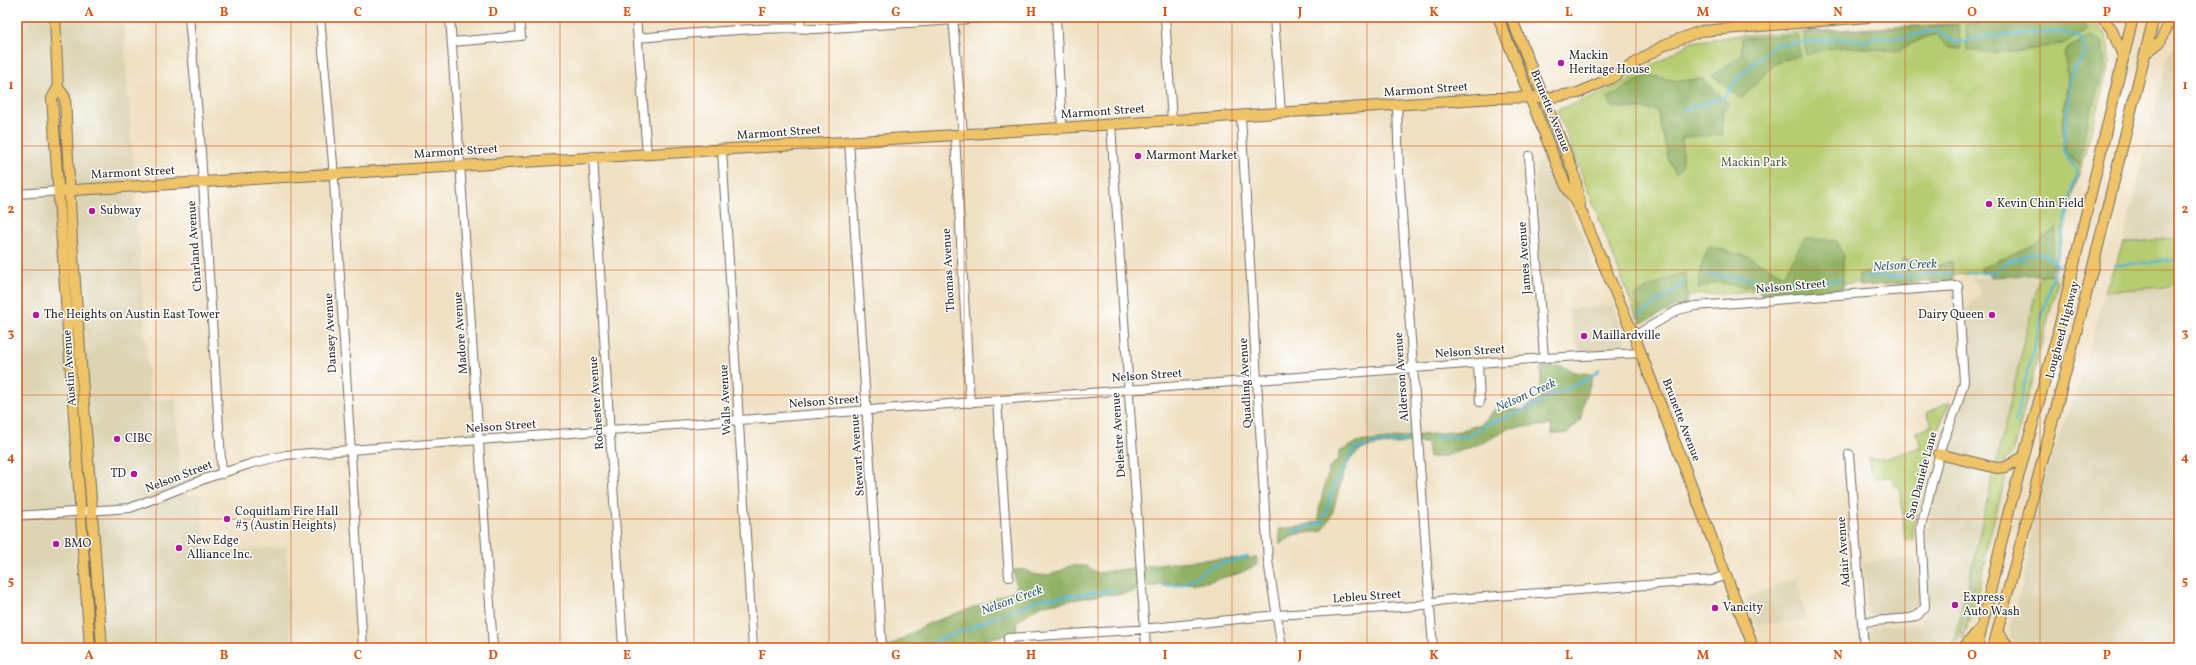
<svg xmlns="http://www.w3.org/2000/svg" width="2196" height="665" font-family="Vollkorn,serif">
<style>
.built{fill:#ddd4b4}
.green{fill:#b6cc71;stroke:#707c4e}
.forest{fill:#90b063;stroke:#5e6e47}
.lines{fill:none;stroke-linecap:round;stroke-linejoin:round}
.stream{stroke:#53b5d2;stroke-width:2.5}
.minor-casing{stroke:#706a60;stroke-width:10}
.major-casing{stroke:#706a60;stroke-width:12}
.minor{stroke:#fff;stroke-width:8}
.major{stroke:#efc469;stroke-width:10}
.grid{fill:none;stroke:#d5540f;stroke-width:1;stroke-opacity:0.55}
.poi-dot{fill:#b5179e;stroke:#fff;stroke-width:1.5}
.labels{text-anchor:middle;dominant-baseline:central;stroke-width:3;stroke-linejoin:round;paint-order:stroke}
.poi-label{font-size:12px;fill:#2b2b2b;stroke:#fff;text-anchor:start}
.street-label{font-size:12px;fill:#2b2b2b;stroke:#fff}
.park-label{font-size:12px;fill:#555b40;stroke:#fff}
.water-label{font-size:13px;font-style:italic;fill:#3b626e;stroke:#fff}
.neatline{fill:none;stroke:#d5540f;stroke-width:1.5}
.grid-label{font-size:13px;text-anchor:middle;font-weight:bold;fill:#d5540f}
</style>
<rect width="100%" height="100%" fill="#fff"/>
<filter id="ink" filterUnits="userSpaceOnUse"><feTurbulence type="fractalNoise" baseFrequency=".025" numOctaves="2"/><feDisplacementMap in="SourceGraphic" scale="8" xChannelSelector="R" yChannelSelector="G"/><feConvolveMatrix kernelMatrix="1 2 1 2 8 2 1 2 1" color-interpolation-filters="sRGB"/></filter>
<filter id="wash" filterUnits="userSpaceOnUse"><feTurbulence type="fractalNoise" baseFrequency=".012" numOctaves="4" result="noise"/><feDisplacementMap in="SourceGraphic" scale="16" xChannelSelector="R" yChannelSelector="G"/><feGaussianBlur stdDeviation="0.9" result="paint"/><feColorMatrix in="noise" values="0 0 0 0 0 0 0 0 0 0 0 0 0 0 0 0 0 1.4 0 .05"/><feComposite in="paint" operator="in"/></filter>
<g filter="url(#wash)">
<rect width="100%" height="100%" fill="#efe0c2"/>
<path class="built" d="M 17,17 L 123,17 L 150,401 L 176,399 L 180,476 L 188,496 L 201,494 L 205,552 L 286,547 L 292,648 L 17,648 Z
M 2179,42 L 2179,238 L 2123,243 L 2168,54 Z
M 1547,153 L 1598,276 L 1541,279 L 1535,176 L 1541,155 Z
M 2062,274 L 1973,612 L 1964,638 L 1957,648 L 1870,648 L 1869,632 L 1872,627 L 1918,623 L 1930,608 L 1927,532 L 1949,439 L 1969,392 L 1970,381 L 1965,311 L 1980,295 L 1977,284 L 1971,278 Z
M 2179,286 L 2179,648 L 2017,648 L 2011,640 L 2009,628 L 2020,593 L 2028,560 L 2031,531 L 2048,467 L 2081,378 L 2105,291 Z
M 1612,306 L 1626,340 L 1626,345 L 1619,349 L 1579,353 L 1568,309 Z
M 1397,376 L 1404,378 L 1409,382 L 1413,436 L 1368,438 L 1364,381 L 1375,377 Z
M 1917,558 L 1921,602 L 1919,609 L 1911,613 L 1874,616 L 1868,614 L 1863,562 Z
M 1798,577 L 1805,621 L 1755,624 L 1745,598 Z"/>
<path class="green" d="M 2069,17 L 2087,17 L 2106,34 L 2110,62 L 2053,267 L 1688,296 L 1637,318 L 1557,110 L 1593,97 L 1631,79 L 1691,42 L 1742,35 Z
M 2179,238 L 2179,286 L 2105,291 L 2123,243 Z
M 2050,274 L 2057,284 L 2014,446 L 2010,455 L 2004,461 L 2005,463 L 1996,463 L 2040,275 Z
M 1950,402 L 1933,440 L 1912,531 L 1913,540 L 1905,541 L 1901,490 L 1896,487 L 1890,477 L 1873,478 L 1868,458 L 1884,459 L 1921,447 L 1916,432 L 1932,425 L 1927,413 Z
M 1994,472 L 2003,474 L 2005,479 L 1984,556 L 1975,566 L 1960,635 L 1954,648 L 1951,648 L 1954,643 Z
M 1986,559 L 1973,612 L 1962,641 L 1978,567 Z"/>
<path class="forest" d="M 2088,19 L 2084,25 L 2087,29 L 2066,43 L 2032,49 L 1993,53 L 1967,50 L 1966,24 Z
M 1958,25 L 1961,48 L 1959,49 L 1949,47 L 1936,35 L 1928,36 L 1897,51 L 1848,47 L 1831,48 L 1806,55 L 1804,33 Z
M 1798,35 L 1800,55 L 1774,64 L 1741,99 L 1712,75 L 1741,56 L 1742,38 Z
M 2090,35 L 2102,40 L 2105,68 L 2088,119 L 2079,166 L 2065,151 L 2062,125 L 2068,77 L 2064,52 Z
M 1647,75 L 1677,81 L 1703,79 L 1730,105 L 1724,109 L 1721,135 L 1682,137 L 1682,167 L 1676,173 L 1669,161 L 1657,110 L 1612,107 L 1608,98 Z
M 2057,228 L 2050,274 L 1992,277 L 1980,269 L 2035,244 Z
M 1804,239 L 1836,240 L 1843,256 L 1843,288 L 1762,298 L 1759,286 L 1744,287 L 1717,282 L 1698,289 L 1702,263 L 1709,246 L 1748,257 L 1784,275 Z
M 1903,259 L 1928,260 L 1937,266 L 1952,261 L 1953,280 L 1859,286 L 1859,274 L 1898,267 Z
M 1686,272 L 1687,302 L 1641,323 L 1635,296 L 1666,279 Z
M 1561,366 L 1574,372 L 1592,374 L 1592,380 L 1585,397 L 1580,421 L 1568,433 L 1552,434 L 1551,425 L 1508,428 L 1487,441 L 1463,450 L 1445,456 L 1429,458 L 1427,443 C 1409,444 1374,442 1359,451 C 1348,458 1342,476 1339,489 C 1334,506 1333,516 1322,531 L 1296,534 L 1280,544 L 1279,529 L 1299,527 L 1319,521 L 1319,509 L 1329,468 L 1339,459 L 1339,452 L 1358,442 L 1460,431 L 1481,424 L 1495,409 L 1523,410 L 1541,398 L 1541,367 Z
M 1257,558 L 1257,565 L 1237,574 L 1206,582 L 1169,583 L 1123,594 L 1100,595 L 1039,606 L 1017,621 L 1016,632 L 988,639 L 966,648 L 883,648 L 890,646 L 927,624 L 983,604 L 1016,589 L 1014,570 C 1028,568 1027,573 1038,575 C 1049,576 1061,573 1068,566 L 1086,566 L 1098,573 L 1159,564 L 1212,559 Z"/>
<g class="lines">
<path class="stream" d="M 1683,110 L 1725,97 L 1737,79 L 1774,45 L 1839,39 L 1866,41 L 1882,37 L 1902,38 L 1931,31 L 1938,31 L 1957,43 L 1982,37 L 2052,32 L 2061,32 L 2080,38 L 2085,46 L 2084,57 L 2071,75 L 2063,150 L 2076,169 L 2076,176 L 2062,237 L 2015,422
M 2114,265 L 2179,260
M 1968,273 L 1994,273 L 2010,261 L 2031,254 L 2045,255 L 2059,266
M 1705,274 L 1753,279
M 1861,278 L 1951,273
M 1767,280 L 1794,283 L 1841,280
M 1639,315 L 1673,293 L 1685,281
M 1435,437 L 1469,436 L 1487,424 L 1533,407 L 1548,397 L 1591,378 L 1599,369
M 1292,533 L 1323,522 L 1334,485 L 1354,450 L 1370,445 L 1408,440
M 1163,586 L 1181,585 L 1212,566 L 1248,557
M 920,648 L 1041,599 L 1115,590"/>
</g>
</g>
<g filter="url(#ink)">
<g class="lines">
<g class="minor-casing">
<path id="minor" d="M 189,17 L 200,137 L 222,474
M 320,17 L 333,164 L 363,648
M 450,17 L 493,648
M 636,17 L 647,154
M 800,17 L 801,27
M 953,17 L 963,134
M 1056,17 L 1062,128
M 1165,17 L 1172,121
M 1274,17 L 1281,113
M 638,38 C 697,33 758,26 816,29 L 1000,17
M 452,42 L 521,36 L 519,17
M 1397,105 L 1399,171 L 1433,648
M 1241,116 L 1268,561 L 1282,648
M 1111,125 L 1146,648
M 955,135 L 970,403
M 849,141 L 882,648
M 722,150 L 753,648
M 593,156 L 623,648
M 1529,156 L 1544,358
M 17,194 L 59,191
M 1634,336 L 1678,310 L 1695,306 L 1958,286 L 1964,382 L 1956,409 L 1942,444 L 1921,527 L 1925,607 L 1918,615 L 1911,618 L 1862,622
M 1478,364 L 1480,402
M 997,401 L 1009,577
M 1849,454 L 1864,648
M 17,516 L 130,508 L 207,478 L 253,463 L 286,455 L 1544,358 L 1641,353
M 873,648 L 882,647
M 1009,648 L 1008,638 L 1133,630 L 1277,615 L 1416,606 L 1444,600 L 1712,580 L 1726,575"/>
</g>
<g class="major-casing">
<path id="major" d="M 55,17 L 58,88 L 52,98 L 90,648
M 1498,17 L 1551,150 L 1566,186 L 1582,213 L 1638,346 L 1750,638 L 1752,648
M 1511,17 L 1574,173 L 1580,205
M 2101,17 L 2111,28 L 2123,56
M 2146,53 L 2160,42 L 2172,17
M 58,88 L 65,97 L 72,242 L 102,648
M 59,191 L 955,135 L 1494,98 L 1552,97 L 1578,93 L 1609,79 L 1666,44 L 1701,31 L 1868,17
M 1939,454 L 1997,468 L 2006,467 L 2023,457
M 1998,633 L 2010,648
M 1963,648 L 1979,630
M 1977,648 L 2008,514 L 2057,336 L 2133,17
M 1993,648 L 2087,291 L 2154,17"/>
</g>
<use href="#minor" class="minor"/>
<use href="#major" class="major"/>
</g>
</g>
<path class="grid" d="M 156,17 L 156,648M 291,17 L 291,648M 426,17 L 426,648M 560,17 L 560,648M 694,17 L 694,648M 829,17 L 829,648M 964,17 L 964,648M 1098,17 L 1098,648M 1232,17 L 1232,648M 1367,17 L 1367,648M 1502,17 L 1502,648M 1636,17 L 1636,648M 1770,17 L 1770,648M 1905,17 L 1905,648M 2040,17 L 2040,648M 17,146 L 2179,146M 17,270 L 2179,270M 17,395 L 2179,395M 17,519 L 2179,519"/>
<g class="poi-dot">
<circle cx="1561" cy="63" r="4"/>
<circle cx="1138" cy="156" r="4"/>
<circle cx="1989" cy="204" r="4"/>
<circle cx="92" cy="211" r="4"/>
<circle cx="36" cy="315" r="4"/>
<circle cx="1992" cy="315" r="4"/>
<circle cx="1584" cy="336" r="4"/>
<circle cx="117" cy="439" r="4"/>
<circle cx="134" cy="474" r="4"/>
<circle cx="227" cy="519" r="4"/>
<circle cx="56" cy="544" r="4"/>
<circle cx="179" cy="548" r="4"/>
<circle cx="1955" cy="605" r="4"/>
<circle cx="1715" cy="608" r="4"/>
</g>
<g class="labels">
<g class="poi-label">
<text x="1569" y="56">Mackin<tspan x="1569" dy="14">Heritage House</tspan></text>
<text x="1146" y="156">Marmont Market</text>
<text x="1997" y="204">Kevin Chin Field</text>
<text x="100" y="211">Subway</text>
<text x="44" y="315">The Heights on Austin East Tower</text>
<text x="1984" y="315" text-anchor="end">Dairy Queen</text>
<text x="1592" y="336">Maillardville</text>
<text x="125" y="439">CIBC</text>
<text x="126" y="474" text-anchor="end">TD</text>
<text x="235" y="512">Coquitlam Fire Hall<tspan x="235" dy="14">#3 (Austin Heights)</tspan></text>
<text x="187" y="541">New Edge<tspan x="187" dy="14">Alliance Inc.</tspan></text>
<text x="64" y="544">BMO</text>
<text x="1963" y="598">Express<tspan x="1963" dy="14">Auto Wash</tspan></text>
<text x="1723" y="608">Vancity</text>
</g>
<g class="street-label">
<text transform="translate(1426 90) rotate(-4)">Marmont Street</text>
<text transform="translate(1550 111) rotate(68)">Brunette Avenue</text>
<text transform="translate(1103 112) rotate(-4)">Marmont Street</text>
<text transform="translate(779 133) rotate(-4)">Marmont Street</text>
<text transform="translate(456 152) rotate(-4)">Marmont Street</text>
<text transform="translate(133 173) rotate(-3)">Marmont Street</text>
<text transform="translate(195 246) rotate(-94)">Charland Avenue</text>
<text transform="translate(1525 258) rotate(-94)">James Avenue</text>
<text transform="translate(949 270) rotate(-93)">Thomas Avenue</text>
<text transform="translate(1791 287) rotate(-5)">Nelson Street</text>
<text transform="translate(2063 330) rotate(-75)">Lougheed Highway</text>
<text transform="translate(331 333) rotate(-93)">Dansey Avenue</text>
<text transform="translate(461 333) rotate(-94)">Madore Avenue</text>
<text transform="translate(1470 352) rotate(-4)">Nelson Street</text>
<text transform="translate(70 368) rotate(-94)">Austin Avenue</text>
<text transform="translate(1147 376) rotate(-4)">Nelson Street</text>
<text transform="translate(1402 377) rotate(-94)">Alderson Avenue</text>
<text transform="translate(1246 383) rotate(-93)">Quadling Avenue</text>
<text transform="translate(726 400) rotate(-93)">Walls Avenue</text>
<text transform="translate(824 402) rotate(-4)">Nelson Street</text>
<text transform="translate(597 403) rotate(-94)">Rochester Avenue</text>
<text transform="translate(1681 420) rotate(69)">Brunette Avenue</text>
<text transform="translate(501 427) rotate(-4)">Nelson Street</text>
<text transform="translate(1119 435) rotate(-94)">Delestre Avenue</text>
<text transform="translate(858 455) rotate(-94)">Stewart Avenue</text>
<text transform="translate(1922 476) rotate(-75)">San Daniele Lane</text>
<text transform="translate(179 477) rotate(-21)">Nelson Street</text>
<text transform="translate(1844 552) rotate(-94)">Adair Avenue</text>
<text transform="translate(1367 597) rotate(-4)">Lebleu Street</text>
</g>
<g class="park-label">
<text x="1754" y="163">Mackin Park</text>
</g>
<g class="water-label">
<text transform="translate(1905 266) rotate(-3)">Nelson Creek</text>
<text transform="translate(1526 396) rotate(-24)">Nelson Creek</text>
<text transform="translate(1012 601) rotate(-20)">Nelson Creek</text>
</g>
</g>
<rect width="2196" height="665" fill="none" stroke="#fff" stroke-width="44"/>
<rect x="22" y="22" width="2152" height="621" class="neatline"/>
<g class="grid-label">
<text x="89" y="16">A</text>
<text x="224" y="16">B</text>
<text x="358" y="16">C</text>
<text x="493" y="16">D</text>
<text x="627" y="16">E</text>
<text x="762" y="16">F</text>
<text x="896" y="16">G</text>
<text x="1031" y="16">H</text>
<text x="1165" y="16">I</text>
<text x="1300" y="16">J</text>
<text x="1434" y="16">K</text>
<text x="1569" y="16">L</text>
<text x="1703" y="16">M</text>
<text x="1838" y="16">N</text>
<text x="1972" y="16">O</text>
<text x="2107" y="16">P</text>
<text x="11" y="89">1</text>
<text x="2185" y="89">1</text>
<text x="11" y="213">2</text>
<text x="2185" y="213">2</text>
<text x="11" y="337">3</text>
<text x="2185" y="337">3</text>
<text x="11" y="461">4</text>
<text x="2185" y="461">4</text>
<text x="11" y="585">5</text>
<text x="2185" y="585">5</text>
<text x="89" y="659">A</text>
<text x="224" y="659">B</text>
<text x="358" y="659">C</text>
<text x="493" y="659">D</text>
<text x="627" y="659">E</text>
<text x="762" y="659">F</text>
<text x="896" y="659">G</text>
<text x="1031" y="659">H</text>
<text x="1165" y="659">I</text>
<text x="1300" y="659">J</text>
<text x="1434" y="659">K</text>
<text x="1569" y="659">L</text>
<text x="1703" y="659">M</text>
<text x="1838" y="659">N</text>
<text x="1972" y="659">O</text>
<text x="2107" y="659">P</text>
</g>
</svg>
